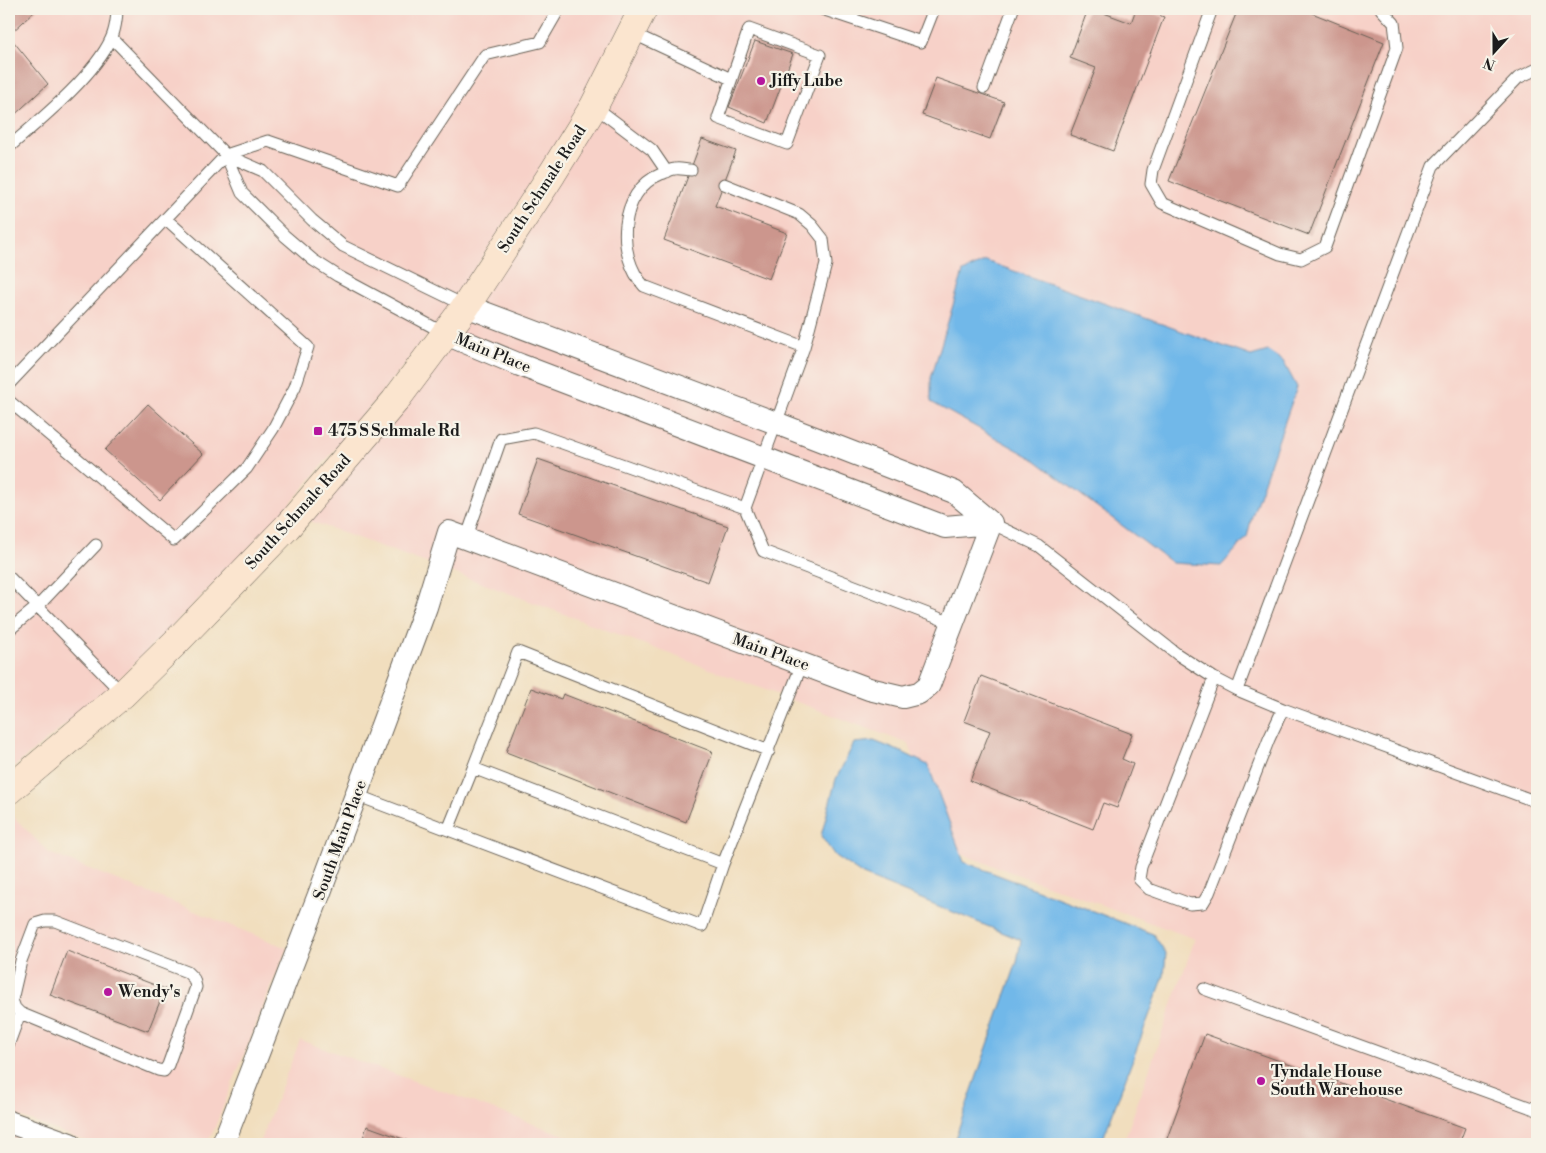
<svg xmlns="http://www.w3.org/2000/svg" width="1546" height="1153" font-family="'Libre Bodoni',serif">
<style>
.built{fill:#f7d1c8}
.water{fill:#71b8e9;stroke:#466a82}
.building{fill:#cc968d}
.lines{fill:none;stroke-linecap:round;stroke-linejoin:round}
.service-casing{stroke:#676055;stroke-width:13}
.minor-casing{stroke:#676055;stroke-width:24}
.secondary-casing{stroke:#676055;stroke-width:29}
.service{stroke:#fff;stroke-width:11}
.minor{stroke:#fff;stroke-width:22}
.secondary{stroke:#fbe5cf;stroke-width:28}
.poi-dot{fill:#b5179e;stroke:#f7f3e8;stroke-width:2}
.labels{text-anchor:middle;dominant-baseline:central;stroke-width:4.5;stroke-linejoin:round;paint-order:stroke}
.poi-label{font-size:16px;font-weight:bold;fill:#1c1c1c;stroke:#f7f3e8;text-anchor:start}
.street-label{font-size:16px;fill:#1c1c1c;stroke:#f7f3e8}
</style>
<rect width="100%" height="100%" fill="#f7f3e8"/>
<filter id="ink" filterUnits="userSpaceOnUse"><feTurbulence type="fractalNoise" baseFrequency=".02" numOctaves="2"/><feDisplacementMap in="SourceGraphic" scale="10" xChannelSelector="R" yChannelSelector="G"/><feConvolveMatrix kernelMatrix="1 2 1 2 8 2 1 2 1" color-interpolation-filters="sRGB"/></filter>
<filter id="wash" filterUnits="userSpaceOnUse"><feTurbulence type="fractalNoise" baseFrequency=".0096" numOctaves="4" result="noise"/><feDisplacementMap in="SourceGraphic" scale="20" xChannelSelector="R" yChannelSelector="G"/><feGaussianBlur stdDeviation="1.12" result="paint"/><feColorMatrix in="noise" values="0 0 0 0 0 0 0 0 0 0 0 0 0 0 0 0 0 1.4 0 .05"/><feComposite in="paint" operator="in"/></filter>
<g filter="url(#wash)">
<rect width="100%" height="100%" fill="#f1debe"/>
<path class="built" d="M 9,9 L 631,9 L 555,148 L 440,321 L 279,518 L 111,687 L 9,771 Z
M 648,9 L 1537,9 L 1537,1144 L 1123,1144 L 1195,939 L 945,848 L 909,744 L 476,581 L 302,518 L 466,323 Z
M 9,812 L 49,853 L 287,948 L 213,1132 L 206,1144 L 94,1144 L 9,1113 Z
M 300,1040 L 589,1144 L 259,1144 Z
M 9,1129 L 47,1144 L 9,1144 Z"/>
<path class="water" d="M 986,261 L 1251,356 L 1268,351 L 1283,361 L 1297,387 L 1252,516 L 1247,537 L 1221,566 L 1172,563 L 1032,458 L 931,402 L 931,378 L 963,272 Z
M 874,741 L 904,753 L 928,765 L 964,862 L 1153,934 L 1166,953 L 1164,976 L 1101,1144 L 953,1144 L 1017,962 L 1021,940 L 863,875 L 835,856 L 821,836 L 836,779 L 854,743 Z"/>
<g id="blocks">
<path class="building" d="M 9,9 L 37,9 L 9,35 Z
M 1088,9 L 1093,9 L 1131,23 L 1136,9 L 1142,9 L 1164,17 L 1113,151 L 1070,135 L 1096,68 L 1070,58 Z
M 1238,9 L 1302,9 L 1384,42 L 1309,235 L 1169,181 Z
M 9,36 L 48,84 L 9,120 Z
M 755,41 L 793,54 L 767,123 L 729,107 Z
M 936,78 L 1004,102 L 990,139 L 922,115 Z
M 702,139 L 736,151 L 715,206 L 787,233 L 769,279 L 664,240 Z
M 148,404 L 203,454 L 160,500 L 105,450 Z
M 538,459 L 728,526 L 708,582 L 518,514 Z
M 981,676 L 1132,734 L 1122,759 L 1133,764 L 1117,808 L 1103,803 L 1093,829 L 970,781 L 990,731 L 964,721 Z
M 531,688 L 561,699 L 563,694 L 713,752 L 686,822 L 506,752 Z
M 67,951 L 165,989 L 148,1031 L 50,995 Z
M 1205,1034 L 1465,1128 L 1459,1144 L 1165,1144 Z
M 367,1126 L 417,1144 L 361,1144 Z"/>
</g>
</g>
<g filter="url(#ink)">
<use href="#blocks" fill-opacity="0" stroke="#676055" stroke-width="1"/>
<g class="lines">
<g class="service-casing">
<path id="service" d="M 822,9 L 921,42 L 934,9
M 1212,9 L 1153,170 L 1151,184 L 1162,203 L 1280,254 L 1301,259 L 1325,247 L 1397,48 L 1394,23 L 1381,9
M 749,29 L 820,55 L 787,144 L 718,118 Z
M 632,33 L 731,79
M 112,38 L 226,155 L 242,193 L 285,236 L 313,260 L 338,276 L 446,334
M 984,88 L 1013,9
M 594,106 L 652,150 L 667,172
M 9,147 C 40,120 94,76 111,39 C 115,31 117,17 117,9
M 226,155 L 263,171 L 312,220 L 343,246 L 466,306
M 691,170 C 686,170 680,168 675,169 C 671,169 665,173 661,174 C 618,191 616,256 644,286 L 804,347
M 724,184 L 799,214 L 812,225 L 823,239 L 826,264 L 804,347 L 745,508 L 763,551 L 954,624
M 9,384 L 226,155 L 268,141 L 398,186 L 485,55 L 540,42 L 559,9
M 9,401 L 174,540 L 247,468 L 273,429 L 295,387 L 308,347 L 166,219
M 991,523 L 1039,546 L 1177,654 L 1214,678 L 1237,690 L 1283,709 L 1537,802
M 466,539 L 501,439 L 534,433 L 745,508
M 9,577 L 123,694
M 9,630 L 38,606 L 96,545
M 1214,678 L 1141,867 L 1139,879 L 1149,889 L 1190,904 L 1203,903 L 1209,893 L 1269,739 L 1283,709
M 1237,690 L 1433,166 L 1518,78 L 1537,69
M 356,795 L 702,926 L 723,864 L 802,664
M 448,830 L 473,768
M 723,864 L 473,768 L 518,652 L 769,751
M 45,921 L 55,921 L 187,972 L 194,979 L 196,987 L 168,1065 L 164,1071 L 158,1070 L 20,1013 L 15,1008 L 12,1000 L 21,961 L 35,924 Z
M 1204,989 L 1537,1110
M 9,1043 L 20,1013"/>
</g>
<g class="minor-casing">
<path id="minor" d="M 466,306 L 776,423 L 954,492 L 991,523
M 446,334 L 520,365 L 945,527 L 991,523
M 9,1122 L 70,1144
M 223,1144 L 320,892 L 426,607 L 449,532 L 869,689 L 903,697 L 919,693 L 929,685 L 991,523"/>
</g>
<g class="secondary-casing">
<path id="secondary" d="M 9,790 L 123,694 L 176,642 L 287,527 L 395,401 L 466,306 L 552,174 L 594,106 L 643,9"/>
</g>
<use href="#service" class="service"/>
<use href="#minor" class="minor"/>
<use href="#secondary" class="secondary"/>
</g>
</g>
<g class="poi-dot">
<circle cx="761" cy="81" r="5"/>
<rect x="313" y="426" width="10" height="10" rx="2.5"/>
<circle cx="108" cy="992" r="5"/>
<circle cx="1261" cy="1081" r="5"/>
</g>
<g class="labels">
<g class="poi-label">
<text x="771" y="81">Jiffy Lube</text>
<text x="328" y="431">475 S Schmale Rd</text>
<text x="118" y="992">Wendy's</text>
<text x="1271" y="1072">Tyndale House<tspan x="1271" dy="18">South Warehouse</tspan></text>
</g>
<g class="street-label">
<text transform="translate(542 189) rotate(-57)">South Schmale Road</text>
<text transform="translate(493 353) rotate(22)">Main Place</text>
<text transform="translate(298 512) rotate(-48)">South Schmale Road</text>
<text transform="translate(771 652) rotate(20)">Main Place</text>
<text transform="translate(340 840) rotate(-70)">South Main Place</text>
</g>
</g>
<rect width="1546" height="1153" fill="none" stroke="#f7f3e8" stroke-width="30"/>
<g transform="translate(1494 52) rotate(201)" stroke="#f7f3e8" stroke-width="4" paint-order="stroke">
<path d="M0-4L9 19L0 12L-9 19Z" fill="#1c1c1c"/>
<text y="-8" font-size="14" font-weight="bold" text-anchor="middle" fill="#1c1c1c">N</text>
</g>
</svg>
